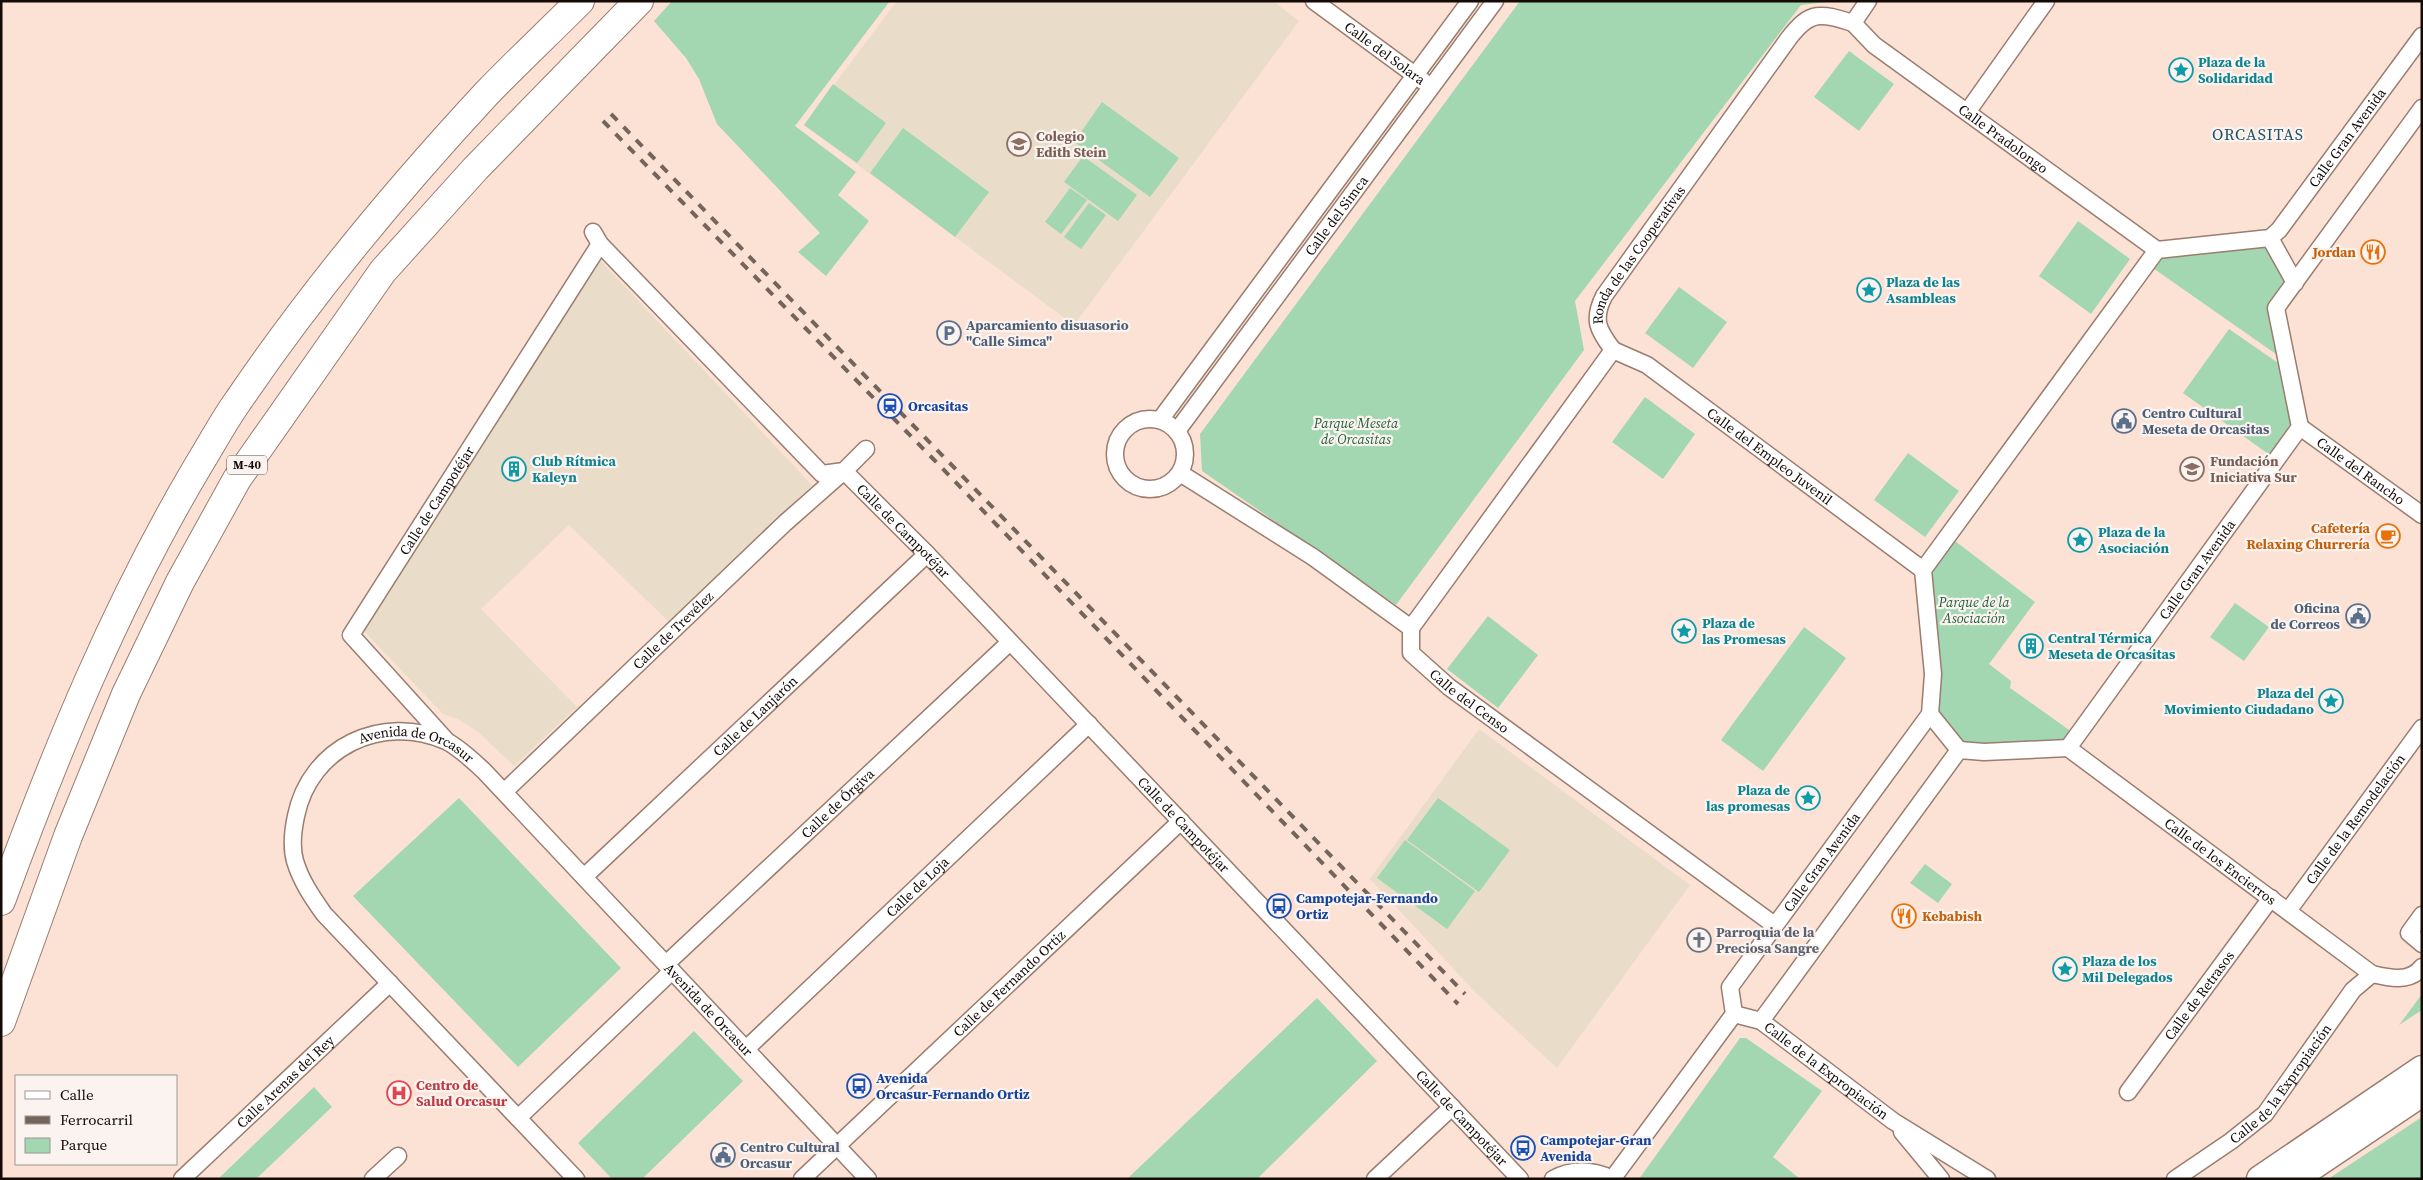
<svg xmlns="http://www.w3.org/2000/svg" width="2423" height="1180" font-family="'Source Serif 4',serif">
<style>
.education{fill:#e9dcc8}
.green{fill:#a2d7b1}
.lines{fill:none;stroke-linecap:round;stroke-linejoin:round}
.minor-casing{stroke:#9a7d6f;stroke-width:19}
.primary-casing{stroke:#9a7d6f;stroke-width:29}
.motorway-casing{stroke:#9a7d6f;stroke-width:30}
.minor{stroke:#fff;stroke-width:16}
.primary{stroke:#fff;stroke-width:26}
.motorway{stroke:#fff;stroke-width:28}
.rail{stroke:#74645b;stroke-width:4;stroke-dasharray:9 9;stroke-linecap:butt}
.labels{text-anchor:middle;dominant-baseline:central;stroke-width:4.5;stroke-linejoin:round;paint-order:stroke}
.shield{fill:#faf3f0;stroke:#5a514c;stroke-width:1}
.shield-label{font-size:12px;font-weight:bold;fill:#150b06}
.street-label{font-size:14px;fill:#150b06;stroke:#faf3f0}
.culture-label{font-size:14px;font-weight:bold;fill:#0d838f;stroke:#faf3f0;text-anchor:start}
.education-label{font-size:14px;font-weight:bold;fill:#785e54;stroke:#faf3f0;text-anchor:start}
.food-label{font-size:14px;font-weight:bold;fill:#c56008;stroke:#faf3f0;text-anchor:end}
.service-label{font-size:14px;font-weight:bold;fill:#4e5e75;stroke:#faf3f0;text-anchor:start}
.transit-label{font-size:14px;font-weight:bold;fill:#164399;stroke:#faf3f0;text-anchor:start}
.park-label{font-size:14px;font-style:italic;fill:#25623c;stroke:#faf3f0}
.worship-label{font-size:14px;font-weight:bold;fill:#5b616d;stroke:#faf3f0;text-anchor:start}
.health-label{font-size:14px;font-weight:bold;fill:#be3a42;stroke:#faf3f0;text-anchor:start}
.quarter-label{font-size:16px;letter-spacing:1px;fill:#205263;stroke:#faf3f0}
</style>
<rect width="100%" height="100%" fill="#fce2d5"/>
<path class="education" d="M 897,1 L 1273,1 L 1299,21 L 1074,325 L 804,125 Z
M 599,259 L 812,485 L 669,622 L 569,525 L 481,609 L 577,707 L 514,766 L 477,731 L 458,719 L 443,714 L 363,630 Z
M 1479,729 L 1690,885 L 1557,1068 L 1476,993 L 1370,879 Z"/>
<path class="green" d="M 672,1 L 890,1 L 795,126 L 856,172 L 838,195 L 869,221 L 826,276 L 798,252 L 820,233 L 717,124 L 699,79 L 686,58 L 654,21 Z
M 1520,1 L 1835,1 L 1801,5 L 1575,301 L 1584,350 L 1396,605 L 1202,471 L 1200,434 Z
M 1849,51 L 1894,84 L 1859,131 L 1814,97 Z
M 833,84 L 886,123 L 857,163 L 804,125 Z
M 1102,102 L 1179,158 L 1150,197 L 1074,142 Z
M 903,128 L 989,192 L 955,237 L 870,173 Z
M 1083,156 L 1137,195 L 1118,221 L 1064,182 Z
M 1070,188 L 1087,200 L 1061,234 L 1045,222 Z
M 1089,203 L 1106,215 L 1081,249 L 1064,237 Z
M 2078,221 L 2130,259 L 2091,314 L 2039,276 Z
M 2268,242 L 2286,286 L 2273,304 L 2283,359 L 2150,266 L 2158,254 Z
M 1679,287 L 1727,322 L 1693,368 L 1645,333 Z
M 2229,329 L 2284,367 L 2297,425 L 2274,458 L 2183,393 Z
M 1645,397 L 1695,434 L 1663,479 L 1612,442 Z
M 1908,453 L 1959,491 L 1925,537 L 1874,500 Z
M 1955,541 L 2035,602 L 1989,664 L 2011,681 L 2010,688 L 2072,732 L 2063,744 L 1959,750 L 1934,709 L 1930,574 Z
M 2235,603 L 2269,627 L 2244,661 L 2210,637 Z
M 1488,616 L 1538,655 L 1498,708 L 1447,669 Z
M 1804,627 L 1846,658 L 1763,771 L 1721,740 Z
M 459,798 L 621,968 L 518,1067 L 353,896 Z
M 1438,798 L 1510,850 L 1479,892 L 1407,840 Z
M 1405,840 L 1475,891 L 1447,929 L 1377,878 Z
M 1925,864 L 1952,884 L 1938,903 L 1910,883 Z
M 2422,994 L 2422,1010 L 2399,1025 Z
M 1317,998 L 1377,1061 L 1257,1179 L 1127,1179 Z
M 694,1031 L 743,1081 L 642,1179 L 612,1179 L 578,1143 Z
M 1740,1038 L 1746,1038 L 1822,1091 L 1773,1157 L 1800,1179 L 1639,1179 Z
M 314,1087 L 332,1107 L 256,1179 L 218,1179 Z
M 2422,1117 L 2422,1179 L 2328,1179 Z"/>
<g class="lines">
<g class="minor-casing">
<g id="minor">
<path id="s1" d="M 1314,1 L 1423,81"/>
<path id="s2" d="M 1853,23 L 1874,45 L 2157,250"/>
<path d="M 1968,111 L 2046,1"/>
<path d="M 593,232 L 600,244 L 822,474 L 844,471 L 866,449"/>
<path d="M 2270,238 L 2295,283"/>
<path id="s3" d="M 1613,350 L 1647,365 L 1923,570"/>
<circle cx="1150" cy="454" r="35"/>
<path d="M 1160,420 L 1470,1"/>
<path id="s4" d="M 2300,427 L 2422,515"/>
<path id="s5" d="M 1177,431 L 1495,1"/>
<path id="s6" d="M 1180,473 L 1313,557 L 1411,628 L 1411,653 L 1449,687 L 1773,924"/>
<path id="s7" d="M 1411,628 L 1613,350 C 1598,330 1592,320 1604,296 L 1789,38 C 1810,10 1821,13 1853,23 L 1868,1"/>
<path d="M 1930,714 L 1959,750"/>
<path id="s8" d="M 446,740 L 351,635 L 600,244"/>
<path id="s9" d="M 2068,748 L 2372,974 C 2389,978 2410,983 2422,967"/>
<path id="s10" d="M 504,792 L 785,523 L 844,471 L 927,554 L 1520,1179"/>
<path id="s11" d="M 584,877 L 927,554"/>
<path id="s12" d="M 2288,911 L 2422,728"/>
<path d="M 2422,915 L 2409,933 L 2422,944"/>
<path id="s13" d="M 666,964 L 1010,642"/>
<path id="s14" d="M 1734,1014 L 1761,1021 L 1893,1121 L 1987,1179"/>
<path id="s15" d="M 1761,1021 L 1959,750 L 1984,752 L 2068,748 L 2084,726 L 2300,427 L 2276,308 L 2422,108"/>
<path id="s16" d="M 746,1049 L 1089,724"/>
<path id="s17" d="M 2128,1092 L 2271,898"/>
<path d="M 518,1118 L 672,971"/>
<path d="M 1902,1132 L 1941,1179"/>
<path id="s18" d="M 1613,1178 L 1734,1014 L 1730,987 L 1930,714 L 1933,674 L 1923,570 L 2157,250 L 2270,238 L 2279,230 L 2422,36"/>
<path id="s19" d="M 182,1179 L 390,983"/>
<path d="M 373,1179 L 398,1156"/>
<path id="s20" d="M 576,1179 L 324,914 C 312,897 301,881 295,861 C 291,847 293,830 296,816 C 310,747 382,713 446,741 C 460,748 473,761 484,771 L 868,1179"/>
<path id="s21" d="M 802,1179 L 1181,821"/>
<path d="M 1375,1179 L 1452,1107"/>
<path d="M 1553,1179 C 1573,1168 1593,1170 1613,1179"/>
<path id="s22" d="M 2175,1179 L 2231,1141 L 2265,1114 L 2353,990 L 2372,974"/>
</g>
</g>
<g class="primary-casing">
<path id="primary" d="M 2260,1179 L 2422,1069
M 2294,1179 L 2422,1093"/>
</g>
<g class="motorway-casing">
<path id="motorway" d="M 1,901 C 56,751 116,604 198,466 C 211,445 223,422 238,401 C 312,292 397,190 487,93 C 517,62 549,32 580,1
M 1,1022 L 68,836 L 126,694 L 180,582 L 237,479 L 383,271 L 476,168 L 639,1"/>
</g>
<use href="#minor" class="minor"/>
<use href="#primary" class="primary"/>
<use href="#motorway" class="motorway"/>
<path class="rail" d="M 611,114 L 1465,994
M 603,121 L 942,468 L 1458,1004"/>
</g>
<defs>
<g id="sight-ring" transform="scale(1.25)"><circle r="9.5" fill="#faf3f0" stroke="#0f9aa8" stroke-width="1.5"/><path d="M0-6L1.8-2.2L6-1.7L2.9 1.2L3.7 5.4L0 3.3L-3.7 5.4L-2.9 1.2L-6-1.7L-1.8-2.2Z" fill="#0f9aa8"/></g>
<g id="school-ring" transform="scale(1.25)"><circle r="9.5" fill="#faf3f0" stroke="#8d6e63" stroke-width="1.5"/><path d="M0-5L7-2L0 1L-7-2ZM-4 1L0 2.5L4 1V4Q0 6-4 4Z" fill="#8d6e63"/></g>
<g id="restaurant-ring" transform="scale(1.25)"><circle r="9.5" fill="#faf3f0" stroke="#e8710a" stroke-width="1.5"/><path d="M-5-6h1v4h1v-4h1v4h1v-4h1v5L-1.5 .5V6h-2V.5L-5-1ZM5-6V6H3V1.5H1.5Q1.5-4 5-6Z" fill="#e8710a"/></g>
<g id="parking-ring" transform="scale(1.25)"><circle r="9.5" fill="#faf3f0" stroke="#5c6f8a" stroke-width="1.5"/><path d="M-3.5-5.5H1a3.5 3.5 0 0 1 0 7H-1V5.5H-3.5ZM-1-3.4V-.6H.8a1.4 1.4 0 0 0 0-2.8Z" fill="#5c6f8a"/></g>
<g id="station-ring" transform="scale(1.25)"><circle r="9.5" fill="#faf3f0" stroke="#1a4fb4" stroke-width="1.5"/><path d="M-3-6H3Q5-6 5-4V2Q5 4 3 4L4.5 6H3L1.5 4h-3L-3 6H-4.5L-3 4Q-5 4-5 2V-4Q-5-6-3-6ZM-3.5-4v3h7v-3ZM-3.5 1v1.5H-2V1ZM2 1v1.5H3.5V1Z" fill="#1a4fb4"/></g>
<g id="civic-ring" transform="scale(1.25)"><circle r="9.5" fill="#faf3f0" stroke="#5c6f8a" stroke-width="1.5"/><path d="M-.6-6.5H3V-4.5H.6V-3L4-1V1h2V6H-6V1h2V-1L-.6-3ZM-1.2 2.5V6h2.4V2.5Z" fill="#5c6f8a"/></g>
<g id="building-ring" transform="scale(1.25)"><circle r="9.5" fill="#faf3f0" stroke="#0f9aa8" stroke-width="1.5"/><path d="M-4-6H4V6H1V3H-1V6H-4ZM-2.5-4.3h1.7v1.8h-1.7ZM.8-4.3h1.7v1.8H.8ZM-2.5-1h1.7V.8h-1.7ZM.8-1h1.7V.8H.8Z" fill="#0f9aa8"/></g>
<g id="university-ring" transform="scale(1.25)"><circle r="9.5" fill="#faf3f0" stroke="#8d6e63" stroke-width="1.5"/><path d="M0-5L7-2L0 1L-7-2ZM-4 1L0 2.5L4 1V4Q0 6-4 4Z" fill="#8d6e63"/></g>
<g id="cafe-ring" transform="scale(1.25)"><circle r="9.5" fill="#faf3f0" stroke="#e8710a" stroke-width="1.5"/><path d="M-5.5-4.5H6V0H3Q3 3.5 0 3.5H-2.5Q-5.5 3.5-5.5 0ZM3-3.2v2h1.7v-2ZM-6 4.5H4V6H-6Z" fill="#e8710a"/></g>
<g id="bus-ring" transform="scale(1.25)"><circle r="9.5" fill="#faf3f0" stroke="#1a4fb4" stroke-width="1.5"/><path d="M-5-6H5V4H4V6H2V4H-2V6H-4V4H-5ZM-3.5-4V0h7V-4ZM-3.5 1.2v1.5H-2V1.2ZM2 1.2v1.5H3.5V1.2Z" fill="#1a4fb4"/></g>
<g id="church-ring" transform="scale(1.25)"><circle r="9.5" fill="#faf3f0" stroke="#6b7280" stroke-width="1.5"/><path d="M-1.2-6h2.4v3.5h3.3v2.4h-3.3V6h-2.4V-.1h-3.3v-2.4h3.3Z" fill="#6b7280"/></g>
<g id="hospital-ring" transform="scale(1.25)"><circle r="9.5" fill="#faf3f0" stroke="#e0444e" stroke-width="1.5"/><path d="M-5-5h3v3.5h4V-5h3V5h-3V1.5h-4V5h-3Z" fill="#e0444e"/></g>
</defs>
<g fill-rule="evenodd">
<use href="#sight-ring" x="2181" y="70"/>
<use href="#school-ring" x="1019" y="144"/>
<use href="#restaurant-ring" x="2373" y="252"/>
<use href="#sight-ring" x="1869" y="290"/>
<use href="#parking-ring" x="949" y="333"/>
<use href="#station-ring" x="890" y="406"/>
<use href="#civic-ring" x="2124" y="421"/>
<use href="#building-ring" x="514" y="469"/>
<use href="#university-ring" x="2192" y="469"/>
<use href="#cafe-ring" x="2388" y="536"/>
<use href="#sight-ring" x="2080" y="540"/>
<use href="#civic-ring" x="2358" y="616"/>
<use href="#sight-ring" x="1684" y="631"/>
<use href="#building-ring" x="2031" y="646"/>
<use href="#sight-ring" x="2331" y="701"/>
<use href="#sight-ring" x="1808" y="798"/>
<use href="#bus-ring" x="1279" y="906"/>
<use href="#restaurant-ring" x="1904" y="916"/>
<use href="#church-ring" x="1699" y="940"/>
<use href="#sight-ring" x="2065" y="969"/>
<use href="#bus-ring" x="859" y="1086"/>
<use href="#hospital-ring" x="399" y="1093"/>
<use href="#bus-ring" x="1523" y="1148"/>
<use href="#civic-ring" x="723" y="1155"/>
</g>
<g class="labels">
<rect class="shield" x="227" y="455.5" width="40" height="19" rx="4"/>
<g class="shield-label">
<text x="247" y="465">M-40</text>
</g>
<g class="street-label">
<text stroke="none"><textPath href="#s1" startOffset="88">Calle del Solara</textPath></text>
<text stroke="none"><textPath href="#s2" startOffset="190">Calle Pradolongo</textPath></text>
<text stroke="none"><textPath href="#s18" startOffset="1351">Calle Gran Avenida</textPath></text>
<text stroke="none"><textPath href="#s5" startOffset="268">Calle del Simca</textPath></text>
<text stroke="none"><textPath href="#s7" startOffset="455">Ronda de las Cooperativas</textPath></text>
<text stroke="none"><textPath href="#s3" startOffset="190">Calle del Empleo Juvenil</textPath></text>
<text stroke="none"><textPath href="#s4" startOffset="75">Calle del Rancho</textPath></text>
<text stroke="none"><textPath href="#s8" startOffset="301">Calle de Campotéjar</textPath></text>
<text stroke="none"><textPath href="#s10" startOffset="552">Calle de Campotéjar</textPath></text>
<text stroke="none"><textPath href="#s15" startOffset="665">Calle Gran Avenida</textPath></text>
<text stroke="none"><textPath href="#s10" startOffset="234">Calle de Trevélez</textPath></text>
<text stroke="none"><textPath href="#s6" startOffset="379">Calle del Censo</textPath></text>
<text stroke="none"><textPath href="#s11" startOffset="235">Calle de Lanjarón</textPath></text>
<text stroke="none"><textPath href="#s20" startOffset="636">Avenida de Orcasur</textPath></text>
<text stroke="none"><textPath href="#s13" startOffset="235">Calle de Órgiva</textPath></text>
<text stroke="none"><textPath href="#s12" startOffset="114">Calle de la Remodelación</textPath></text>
<text stroke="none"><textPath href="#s10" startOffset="958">Calle de Campotéjar</textPath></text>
<text stroke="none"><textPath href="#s18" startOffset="386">Calle Gran Avenida</textPath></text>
<text stroke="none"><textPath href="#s9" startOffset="190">Calle de los Encierros</textPath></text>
<text stroke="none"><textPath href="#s16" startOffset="236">Calle de Loja</textPath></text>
<text stroke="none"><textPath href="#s21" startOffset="285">Calle de Fernando Ortiz</textPath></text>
<text stroke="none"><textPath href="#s17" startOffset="120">Calle de Retrasos</textPath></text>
<text stroke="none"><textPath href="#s20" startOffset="1041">Avenida de Orcasur</textPath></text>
<text stroke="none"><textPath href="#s14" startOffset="110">Calle de la Expropiación</textPath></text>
<text stroke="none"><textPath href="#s19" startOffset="142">Calle Arenas del Rey</textPath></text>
<text stroke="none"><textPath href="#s22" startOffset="144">Calle de la Expropiación</textPath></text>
<text stroke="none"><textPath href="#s10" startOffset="1362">Calle de Campotéjar</textPath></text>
</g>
<g class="culture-label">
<text x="2198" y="62">Plaza de la<tspan x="2198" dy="16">Solidaridad</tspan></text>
<text x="1886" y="282">Plaza de las<tspan x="1886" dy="16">Asambleas</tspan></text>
<text x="532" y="461">Club Rítmica<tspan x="532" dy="16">Kaleyn</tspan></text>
<text x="2098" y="532">Plaza de la<tspan x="2098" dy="16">Asociación</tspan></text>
<text x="1702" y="623">Plaza de<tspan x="1702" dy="16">las Promesas</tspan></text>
<text x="2048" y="638">Central Térmica<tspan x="2048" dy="16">Meseta de Orcasitas</tspan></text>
<text x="2314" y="693" text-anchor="end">Plaza del<tspan x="2314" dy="16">Movimiento Ciudadano</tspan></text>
<text x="1790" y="790" text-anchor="end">Plaza de<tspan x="1790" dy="16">las promesas</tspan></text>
<text x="2082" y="961">Plaza de los<tspan x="2082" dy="16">Mil Delegados</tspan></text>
</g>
<g class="education-label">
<text x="1036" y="136">Colegio<tspan x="1036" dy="16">Edith Stein</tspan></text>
<text x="2210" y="461">Fundación<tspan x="2210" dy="16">Iniciativa Sur</tspan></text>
</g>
<g class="food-label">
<text x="2356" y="252">Jordan</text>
<text x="2370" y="528">Cafetería<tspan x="2370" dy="16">Relaxing Churrería</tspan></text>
<text x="1922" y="916" text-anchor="start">Kebabish</text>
</g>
<g class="service-label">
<text x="966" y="325">Aparcamiento disuasorio<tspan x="966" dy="16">"Calle Simca"</tspan></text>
<text x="2142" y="413">Centro Cultural<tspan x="2142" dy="16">Meseta de Orcasitas</tspan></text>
<text x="2340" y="608" text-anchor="end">Oficina<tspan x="2340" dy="16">de Correos</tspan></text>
<text x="740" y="1147">Centro Cultural<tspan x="740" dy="16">Orcasur</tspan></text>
</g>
<g class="transit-label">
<text x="908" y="406">Orcasitas</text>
<text x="1296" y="898">Campotejar-Fernando<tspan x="1296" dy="16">Ortiz</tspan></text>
<text x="876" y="1078">Avenida<tspan x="876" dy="16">Orcasur-Fernando Ortiz</tspan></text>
<text x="1540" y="1140">Campotejar-Gran<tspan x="1540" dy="16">Avenida</tspan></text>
</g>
<g class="park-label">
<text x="1356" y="423">Parque Meseta<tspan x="1356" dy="16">de Orcasitas</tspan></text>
<text x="1974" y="602">Parque de la<tspan x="1974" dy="16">Asociación</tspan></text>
</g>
<g class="worship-label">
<text x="1716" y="932">Parroquia de la<tspan x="1716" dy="16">Preciosa Sangre</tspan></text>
</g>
<g class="health-label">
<text x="416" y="1085">Centro de<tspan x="416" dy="16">Salud Orcasur</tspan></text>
</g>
<g class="quarter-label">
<text x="2258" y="134">ORCASITAS</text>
</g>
</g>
<rect width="2423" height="1180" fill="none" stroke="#150b06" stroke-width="5"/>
<rect x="15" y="1075" width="162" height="90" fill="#faf3f0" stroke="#9e9692"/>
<rect x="25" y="1091" width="25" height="8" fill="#ffffff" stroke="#9e9692"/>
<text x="60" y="1100" font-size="15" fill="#150b06">Calle</text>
<rect x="25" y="1116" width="25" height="8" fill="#74645b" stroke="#9e9692"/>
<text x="60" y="1125" font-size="15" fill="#150b06">Ferrocarril</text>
<rect x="25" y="1138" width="25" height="15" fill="#a2d7b1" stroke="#9e9692"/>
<text x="60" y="1150" font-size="15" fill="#150b06">Parque</text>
</svg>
